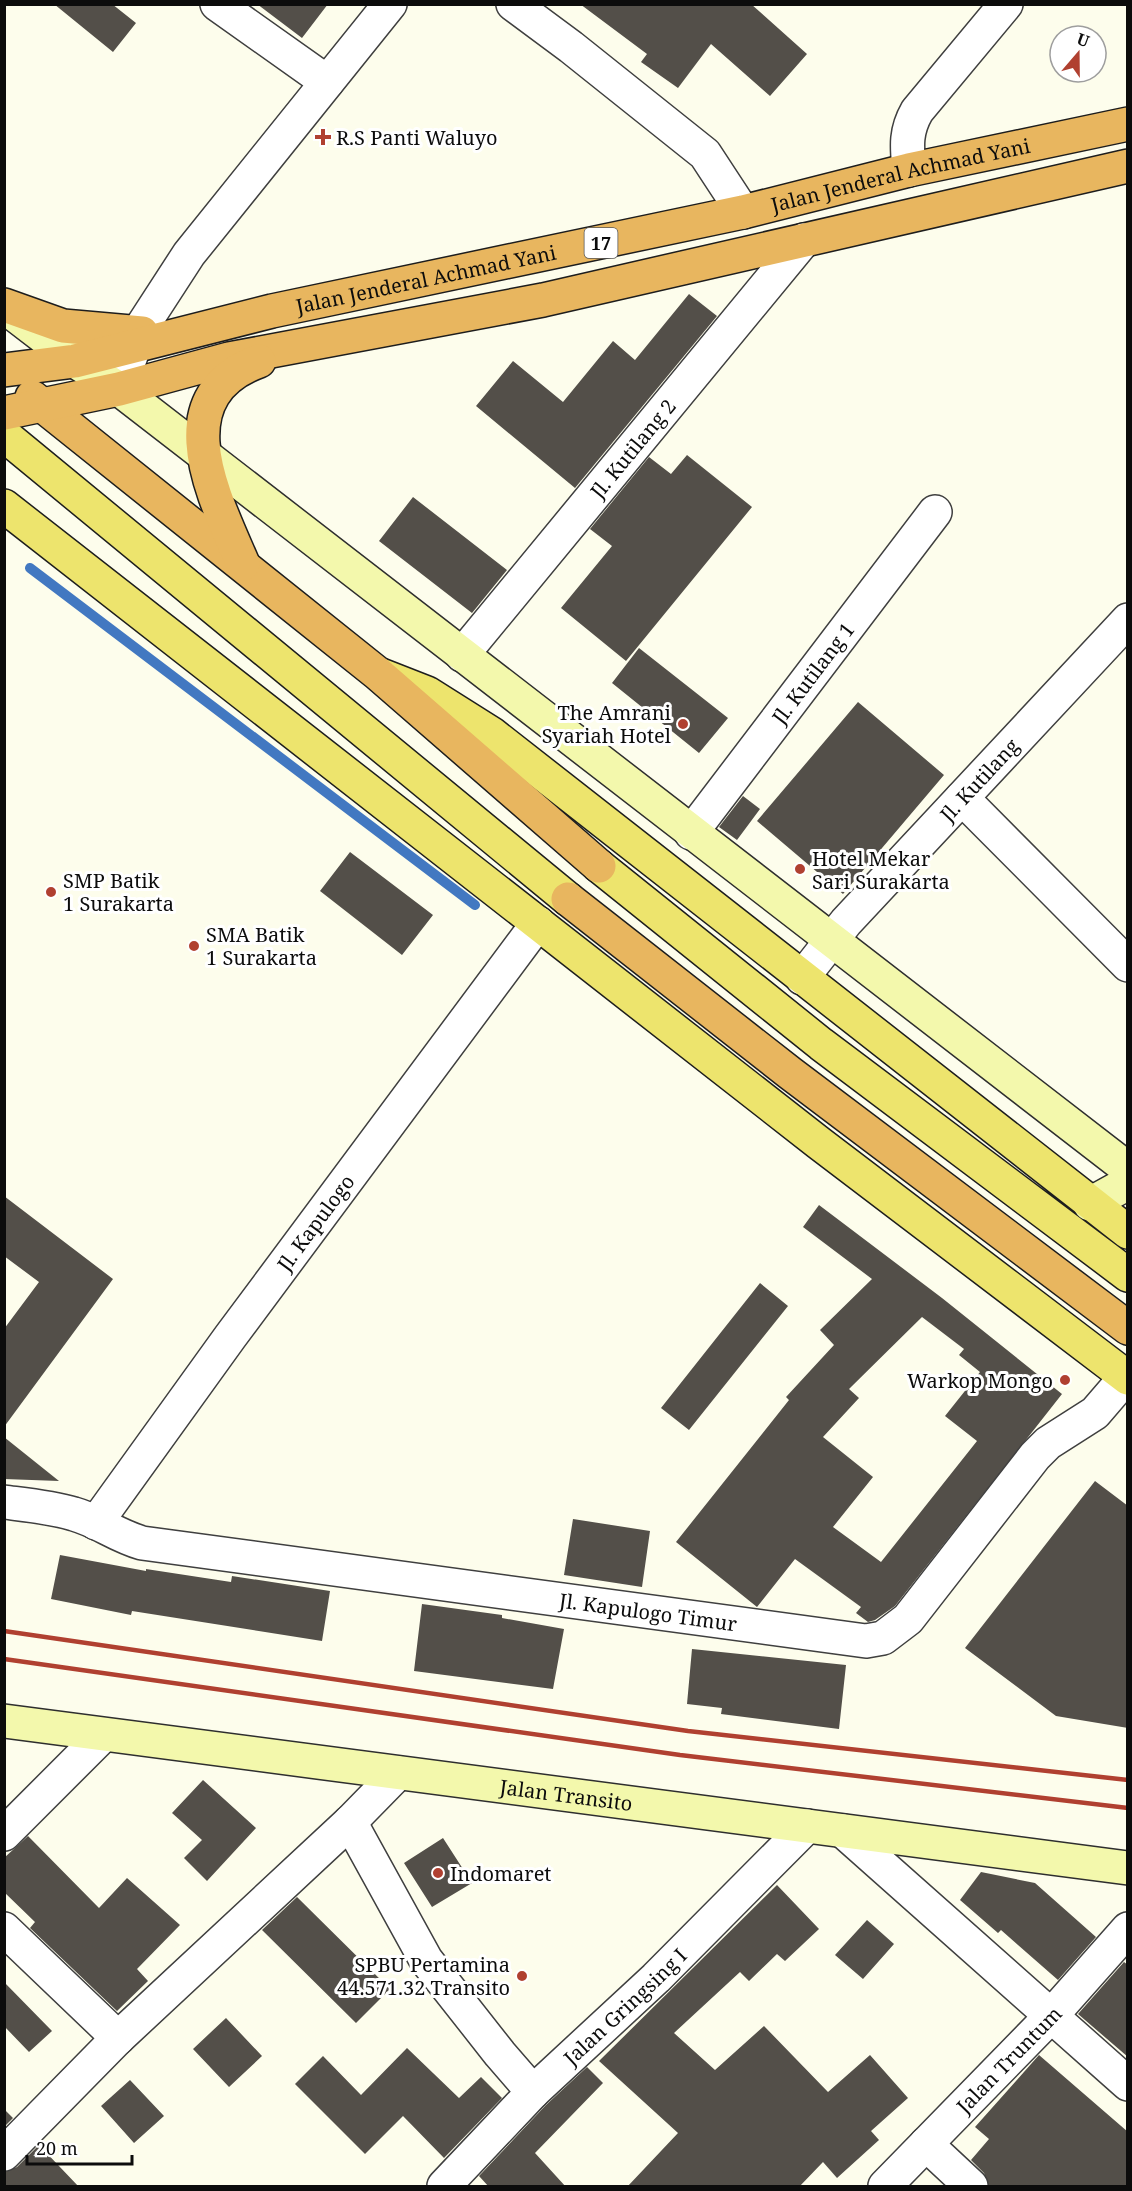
<svg xmlns="http://www.w3.org/2000/svg" width="1132" height="2191" font-family="'Noto Serif',serif">
<style>
.lines{fill:none;stroke-linecap:round;stroke-linejoin:round}
.stream{stroke:#4278c1;stroke-width:10}
.building{fill:#534f49;fill-rule:evenodd}
.street-casing{stroke:#3f3f3f;stroke-width:36}
.secondary-casing{stroke:#2e2e2e;stroke-width:36}
.primary-casing{stroke:#1d1d1d;stroke-width:36}
.highway-casing{stroke:#1d1d1d;stroke-width:36}
.street{stroke:#fff;stroke-width:33}
.secondary{stroke:#f3f8ac;stroke-width:33}
.primary{stroke:#ede46d;stroke-width:33}
.highway{stroke:#e8b65f;stroke-width:33}
.rail{stroke:#b04030;stroke-width:4.5}
.poi-dot{fill:#b04030;stroke:#fff;stroke-width:2}
.labels{text-anchor:middle;dominant-baseline:central;stroke-width:6;stroke-linejoin:round;paint-order:stroke}
.shield{fill:#fff;stroke:#555;stroke-width:1.5}
.shield-label{font-size:18px;font-weight:bold;fill:#0c0c0c}
.poi-label{font-size:20px;fill:#0c0c0c;stroke:#fff;text-anchor:start}
.street-label{font-size:20px;fill:#0c0c0c;stroke:#fff}
</style>
<rect width="100%" height="100%" fill="#fdfdec"/>
<g class="lines">
<path class="stream" d="M 30,568 L 475,905"/>
</g>
<path class="building" d="M 54,4 L 112,4 L 136,23 L 113,52 Z
M 257,4 L 328,4 L 302,38 Z
M 580,4 L 751,4 L 807,54 L 770,96 L 711,44 L 678,88 L 641,62 L 647,54 Z
M 689,294 L 717,316 L 575,488 L 476,406 L 513,361 L 563,402 L 613,341 L 635,360 Z
M 687,455 L 752,507 L 626,661 L 561,608 L 612,546 L 590,529 L 649,457 L 671,474 Z
M 413,497 L 507,570 L 472,613 L 379,541 Z
M 639,648 L 728,718 L 699,753 L 612,683 Z
M 858,702 L 944,775 L 843,894 L 757,821 Z
M 743,796 L 760,809 L 737,840 L 719,827 Z
M 350,852 L 433,915 L 402,955 L 320,891 Z
M 4,1196 L 113,1279 L 4,1427 L 4,1329 L 39,1282 L 4,1256 Z
M 819,1205 L 942,1298 L 1062,1394 L 895,1606 L 875,1620 L 868,1622 L 856,1613 L 861,1607 L 795,1559 L 757,1607 L 676,1542 L 789,1400 L 786,1397 L 834,1345 L 820,1330 L 872,1279 L 803,1227 ZM 922,1317 L 964,1349 L 959,1355 L 980,1372 L 945,1416 L 977,1441 L 881,1562 L 833,1527 L 873,1477 L 823,1437 L 859,1398 L 849,1389 Z
M 760,1283 L 788,1306 L 689,1430 L 661,1408 Z
M 4,1437 L 59,1481 L 4,1479 Z
M 1095,1481 L 1128,1506 L 1128,1728 L 1056,1716 L 965,1648 Z
M 573,1519 L 650,1531 L 642,1587 L 564,1575 Z
M 60,1555 L 146,1571 L 146,1569 L 231,1582 L 232,1576 L 330,1591 L 322,1641 L 132,1611 L 131,1615 L 51,1599 Z
M 422,1604 L 502,1615 L 502,1618 L 564,1629 L 553,1689 L 414,1671 Z
M 692,1649 L 846,1665 L 839,1729 L 721,1714 L 722,1708 L 687,1704 Z
M 203,1780 L 256,1828 L 207,1881 L 184,1858 L 202,1840 L 172,1813 Z
M 28,1836 L 99,1908 L 127,1878 L 180,1925 L 137,1969 L 148,1981 L 117,2011 L 30,1928 L 35,1922 L 4,1892 L 4,1858 Z
M 443,1838 L 472,1883 L 432,1907 L 404,1863 Z
M 981,1872 L 1035,1883 L 1096,1937 L 1058,1980 L 1001,1930 L 998,1933 L 960,1900 Z
M 777,1885 L 819,1929 L 785,1961 L 777,1954 L 749,1981 L 740,1972 L 674,2033 L 715,2070 L 764,2026 L 828,2092 L 870,2055 L 908,2098 L 871,2131 L 879,2140 L 837,2178 L 823,2162 L 799,2187 L 627,2187 L 678,2133 L 599,2061 Z
M 297,1897 L 390,1989 L 356,2023 L 262,1930 Z
M 867,1920 L 894,1944 L 863,1979 L 835,1955 Z
M 1124,1962 L 1128,1965 L 1128,2057 L 1078,2014 Z
M 4,1982 L 52,2031 L 29,2052 L 4,2026 Z
M 226,2018 L 262,2056 L 229,2087 L 193,2049 Z
M 407,2048 L 459,2098 L 481,2077 L 502,2098 L 444,2158 L 403,2116 L 365,2154 L 295,2084 L 323,2056 L 361,2095 Z
M 1039,2055 L 1128,2132 L 1128,2187 L 989,2187 L 984,2173 L 971,2160 L 989,2139 L 975,2127 Z
M 587,2067 L 603,2083 L 535,2153 L 566,2187 L 489,2187 L 479,2176 L 546,2105 Z
M 130,2080 L 164,2116 L 134,2143 L 101,2106 Z
M 4,2109 L 13,2118 L 4,2127 Z
M 39,2145 L 79,2187 L 4,2187 L 4,2172 L 17,2167 Z"/>
<g class="lines">
<g class="street-casing">
<g id="street">
<path d="M 217,4 L 327,82"/>
<path d="M 513,4 L 571,47 L 705,154 L 743,212"/>
<path d="M 909,170 C 907,147 905,132 917,111 L 1006,4"/>
<path d="M 119,389 L 141,328 L 189,254 L 390,4"/>
<path id="s1" d="M 462,655 L 804,240"/>
<path d="M 962,798 L 1128,965"/>
<path id="s2" d="M 691,833 L 935,512"/>
<path id="s3" d="M 802,978 L 846,922 L 1128,620"/>
<path id="s4" d="M 4,1502 C 28,1505 51,1507 74,1514 C 99,1521 115,1535 142,1543 L 866,1641 L 883,1638 L 908,1619 L 1035,1456 L 1048,1443 L 1095,1413 L 1126,1377"/>
<path id="s5" d="M 96,1523 L 230,1337 L 538,923"/>
<path d="M 350,1822 L 426,1960 L 500,2054 L 533,2092"/>
<path d="M 843,1831 L 1128,2084"/>
<path d="M 4,1834 L 103,1735"/>
<path d="M 4,1929 L 118,2038"/>
<path d="M 926,2144 L 971,2186"/>
<path d="M 4,2154 L 118,2038 L 350,1822 L 398,1773"/>
<path id="s6" d="M 444,2186 L 533,2092 L 656,1978 L 807,1826"/>
<path id="s7" d="M 885,2186 L 1051,2016 L 1128,1929"/>
</g>
</g>
<g class="secondary-casing">
<g id="secondary">
<path d="M 6,308 L 75,361 L 119,389 L 1128,1169"/>
<path d="M 1090,1204 L 1128,1183"/>
<path id="s8" d="M 4,1721 L 1128,1868"/>
</g>
</g>
<g class="primary-casing">
<path id="primary" d="M 4,435 L 568,899
M 4,506 L 819,1143 L 1128,1378
M 381,675 L 427,693 L 492,734 L 1128,1232
M 599,866 L 821,1044 L 1128,1275"/>
</g>
<g class="highway-casing">
<g id="highway">
<path d="M 4,305 L 63,326 L 142,333"/>
<path id="s9" d="M 4,370 L 75,361 L 272,311 L 743,212 L 909,170 L 1128,124"/>
<path d="M 32,397 L 377,673 L 599,866"/>
<path d="M 4,413 L 119,389 L 229,359 L 543,300 L 1128,166"/>
<path d="M 243,564 C 215,498 161,397 259,361"/>
<path d="M 568,899 L 790,1073 L 1128,1328"/>
</g>
</g>
<use href="#street" class="street"/>
<use href="#secondary" class="secondary"/>
<use href="#primary" class="primary"/>
<use href="#highway" class="highway"/>
<path class="rail" d="M 4,1631 L 688,1731 L 1128,1780
M 4,1659 L 680,1755 L 1128,1808"/>
</g>
<g class="poi-dot">
<path d="M320 128h6v6h6v6h-6v6h-6v-6h-6v-6h6z"/>
<circle cx="683" cy="724" r="6"/>
<circle cx="800" cy="869" r="6"/>
<circle cx="51" cy="892" r="6"/>
<circle cx="194" cy="946" r="6"/>
<circle cx="1065" cy="1380" r="6"/>
<circle cx="438" cy="1873" r="6"/>
<circle cx="522" cy="1976" r="6"/>
</g>
<g class="labels">
<rect class="shield" x="584.5" y="228" width="33" height="30" rx="4.5"/>
<g class="shield-label">
<text x="601" y="243">17</text>
</g>
<g class="poi-label">
<text x="336" y="137">R.S Panti Waluyo</text>
<text x="671" y="712" text-anchor="end">The Amrani<tspan x="671" dy="23">Syariah Hotel</tspan></text>
<text x="812" y="858">Hotel Mekar<tspan x="812" dy="23">Sari Surakarta</tspan></text>
<text x="63" y="880">SMP Batik<tspan x="63" dy="23">1 Surakarta</tspan></text>
<text x="206" y="934">SMA Batik<tspan x="206" dy="23">1 Surakarta</tspan></text>
<text x="1053" y="1380" text-anchor="end">Warkop Mongo</text>
<text x="450" y="1873">Indomaret</text>
<text x="510" y="1964" text-anchor="end">SPBU Pertamina<tspan x="510" dy="23">44.571.32 Transito</tspan></text>
</g>
<g class="street-label">
<text stroke="none"><textPath href="#s9" startOffset="918">Jalan Jenderal Achmad Yani</textPath></text>
<text stroke="none"><textPath href="#s9" startOffset="432">Jalan Jenderal Achmad Yani</textPath></text>
<text stroke="none"><textPath href="#s1" startOffset="268">Jl. Kutilang 2</textPath></text>
<text stroke="none"><textPath href="#s2" startOffset="201">Jl. Kutilang 1</textPath></text>
<text stroke="none"><textPath href="#s3" startOffset="266">Jl. Kutilang</textPath></text>
<text stroke="none"><textPath href="#s5" startOffset="372">Jl. Kapulogo</textPath></text>
<text stroke="none"><textPath href="#s4" startOffset="656">Jl. Kapulogo Timur</textPath></text>
<text stroke="none"><textPath href="#s8" startOffset="567">Jalan Transito</textPath></text>
<text stroke="none"><textPath href="#s6" startOffset="255">Jalan Gringsing I</textPath></text>
<text stroke="none"><textPath href="#s7" startOffset="177">Jalan Truntum</textPath></text>
</g>
</g>
<rect width="1132" height="2191" fill="none" stroke="#0c0c0c" stroke-width="12"/>
<g transform="translate(1078 54) rotate(20)"><circle r="28" fill="#ffffff" stroke="#9e9e9e" stroke-width="1.5"/>
<path d="M0-4.5L10 22L0 15L-10 22Z" fill="#b04030"/>
<text y="-9" font-size="16" font-weight="bold" text-anchor="middle" fill="#0c0c0c">U</text>
</g>
<path d="M27 2155v9h105v-9" fill="none" stroke="#0c0c0c" stroke-width="3"/>
<text x="36" y="2155" font-size="18" fill="#0c0c0c" stroke="#ffffff" stroke-width="4.5" paint-order="stroke">20 m</text>
</svg>
